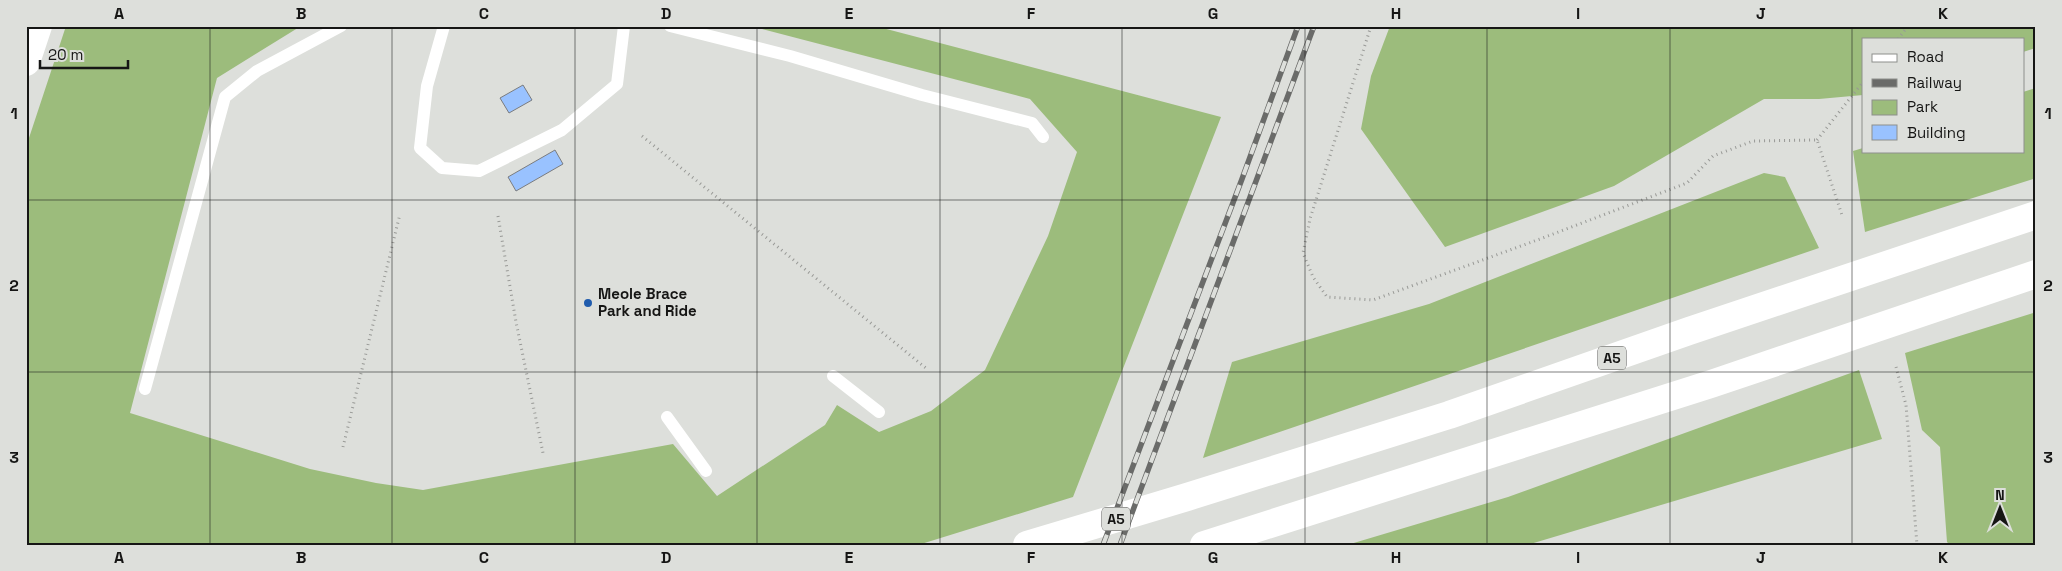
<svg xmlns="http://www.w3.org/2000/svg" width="2062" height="571" viewBox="0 0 2062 571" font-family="'Space Grotesk',sans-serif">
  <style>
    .green { fill: #9cbc7c }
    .building { fill: #99c2ff; stroke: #7a7c7f }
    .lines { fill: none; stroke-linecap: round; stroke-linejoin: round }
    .path { stroke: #989996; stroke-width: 3; stroke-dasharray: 1 4; stroke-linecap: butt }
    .service { stroke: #fff; stroke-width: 12 }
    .primary { stroke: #fff; stroke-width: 28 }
    .trunk { stroke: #fff; stroke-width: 28 }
    .rail-casing { stroke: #6a6b69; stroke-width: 5.5 }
    .rail { stroke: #dddfdb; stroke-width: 4; stroke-dasharray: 11; stroke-linecap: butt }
    .grid { fill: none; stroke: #161615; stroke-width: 1; stroke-opacity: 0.55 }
    .poi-dot { fill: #205cad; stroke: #dddfdb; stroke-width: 2 }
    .labels { text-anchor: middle; stroke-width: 4; stroke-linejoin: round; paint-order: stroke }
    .shield { fill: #dddfdb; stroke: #525250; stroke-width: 1 }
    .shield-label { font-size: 14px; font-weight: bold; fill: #161615 }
    .poi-label { font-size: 15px; font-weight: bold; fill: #161615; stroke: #dddfdb; text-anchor: start }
    .neatline { fill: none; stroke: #161615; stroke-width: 2 }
    .grid-label { font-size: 16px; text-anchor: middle; font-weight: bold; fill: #161615 }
  </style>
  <rect width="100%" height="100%" fill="#dddfdb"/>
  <path class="green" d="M66,26H301L217,78L130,413L310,469L376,483L423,490L673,444L717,496L825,425L837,405L879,432L931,411L985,370L1048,236L1077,152L1030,99L751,26H875L1221,117L1073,497L918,545H26V147Z
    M1390,26H2036V48L2023,52V39H1863V95L1819,99H1764L1614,186L1445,247L1361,129L1371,76Z
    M2036,88V178L1865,232L1853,151L1863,148V151H2023V92Z
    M1764,173L1785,177L1819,248L1203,458L1232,362L1429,304Z
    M2036,312V545H1950L1947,542L1940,447L1922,430L1905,353Z
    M1859,370L1882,439L1527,545H1347L1508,497Z"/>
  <path class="building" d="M523,85L532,100L509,113L500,98Z
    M555,150L563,164L516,191L508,177Z"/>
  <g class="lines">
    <path class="path" d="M1371,26L1310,219L1303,253L1313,277L1327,297L1373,300L1540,239L1687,183L1713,156L1753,141L1817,140L1842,215
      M1898,39L1908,26
      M642,136L927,369
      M1817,140L1863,82
      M498,216L516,322L543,453
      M1896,367L1906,405L1917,545
      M343,447L400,214"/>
    <path class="service" d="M444,26L427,86L420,148L442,168L479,171L562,130L617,84L624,26
      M670,26L790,56L922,95L1032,123L1043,137
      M833,376L879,412
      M145,389L225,97L257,71L341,26
      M667,417L706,471"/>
    <path class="primary" d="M26,62L38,26"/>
    <path class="trunk" d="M1027,545L1187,497L1449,415L1689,331L2036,215
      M1204,545L1711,384L2036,274"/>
    <defs>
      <path id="rail" d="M1103,545L1242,179L1298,26
        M1120,545L1314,26"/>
    </defs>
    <use href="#rail" class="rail-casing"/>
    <use href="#rail" class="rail"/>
  </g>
  <path class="grid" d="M210,26V545M392,26V545M575,26V545M757,26V545M940,26V545M1122,26V545M1305,26V545M1487,26V545M1670,26V545M1852,26V545M26,200H2036M26,372H2036"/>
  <circle class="poi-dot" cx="588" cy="303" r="5"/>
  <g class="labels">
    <g class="shield">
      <rect x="1598" y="346.5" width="28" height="23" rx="4"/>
      <rect x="1102" y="507.5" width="28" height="23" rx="4"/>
    </g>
    <g class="shield-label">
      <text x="1612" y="363">A5</text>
      <text x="1116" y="524">A5</text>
    </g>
    <g class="poi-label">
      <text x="598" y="299">Meole Brace<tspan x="598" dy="17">Park and Ride</tspan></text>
    </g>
  </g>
  <rect width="2062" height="571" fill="none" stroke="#dddfdb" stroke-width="55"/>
  <rect x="1862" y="38" width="162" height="115" fill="#dddfdb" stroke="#8d8f8c"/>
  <rect x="1872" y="54" width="25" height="8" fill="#ffffff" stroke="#8d8f8c"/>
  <text x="1907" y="62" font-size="15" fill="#161615">Road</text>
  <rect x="1872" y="79" width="25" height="8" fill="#6a6b69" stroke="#8d8f8c"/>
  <text x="1907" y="88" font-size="15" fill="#161615">Railway</text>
  <rect x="1872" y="100" width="25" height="15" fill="#9cbc7c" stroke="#8d8f8c"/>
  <text x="1907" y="112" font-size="15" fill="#161615">Park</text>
  <rect x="1872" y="125" width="25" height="15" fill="#99c2ff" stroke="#8d8f8c"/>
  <text x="1907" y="138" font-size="15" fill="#161615">Building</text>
  <g transform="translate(2000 508)" stroke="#dddfdb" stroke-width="4" paint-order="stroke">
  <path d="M0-4L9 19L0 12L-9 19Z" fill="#161615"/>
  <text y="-8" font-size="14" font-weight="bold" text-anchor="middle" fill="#161615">N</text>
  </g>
  <path d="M40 60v8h88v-8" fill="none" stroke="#161615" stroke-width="2.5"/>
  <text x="48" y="60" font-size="15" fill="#161615" stroke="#dddfdb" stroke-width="4" paint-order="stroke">20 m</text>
  <rect x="28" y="28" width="2006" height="516" class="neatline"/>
  <g class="grid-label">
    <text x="119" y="19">A</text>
    <text x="301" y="19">B</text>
    <text x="484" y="19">C</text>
    <text x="666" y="19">D</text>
    <text x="849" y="19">E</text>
    <text x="1031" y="19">F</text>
    <text x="1213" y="19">G</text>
    <text x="1396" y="19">H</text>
    <text x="1578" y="19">I</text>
    <text x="1761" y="19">J</text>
    <text x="1943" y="19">K</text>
    <text x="14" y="119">1</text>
    <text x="2048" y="119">1</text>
    <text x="14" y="291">2</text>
    <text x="2048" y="291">2</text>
    <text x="14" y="463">3</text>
    <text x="2048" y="463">3</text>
    <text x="119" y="563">A</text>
    <text x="301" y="563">B</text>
    <text x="484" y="563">C</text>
    <text x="666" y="563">D</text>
    <text x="849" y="563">E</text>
    <text x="1031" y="563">F</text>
    <text x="1213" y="563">G</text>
    <text x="1396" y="563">H</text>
    <text x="1578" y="563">I</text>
    <text x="1761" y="563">J</text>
    <text x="1943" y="563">K</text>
  </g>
</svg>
